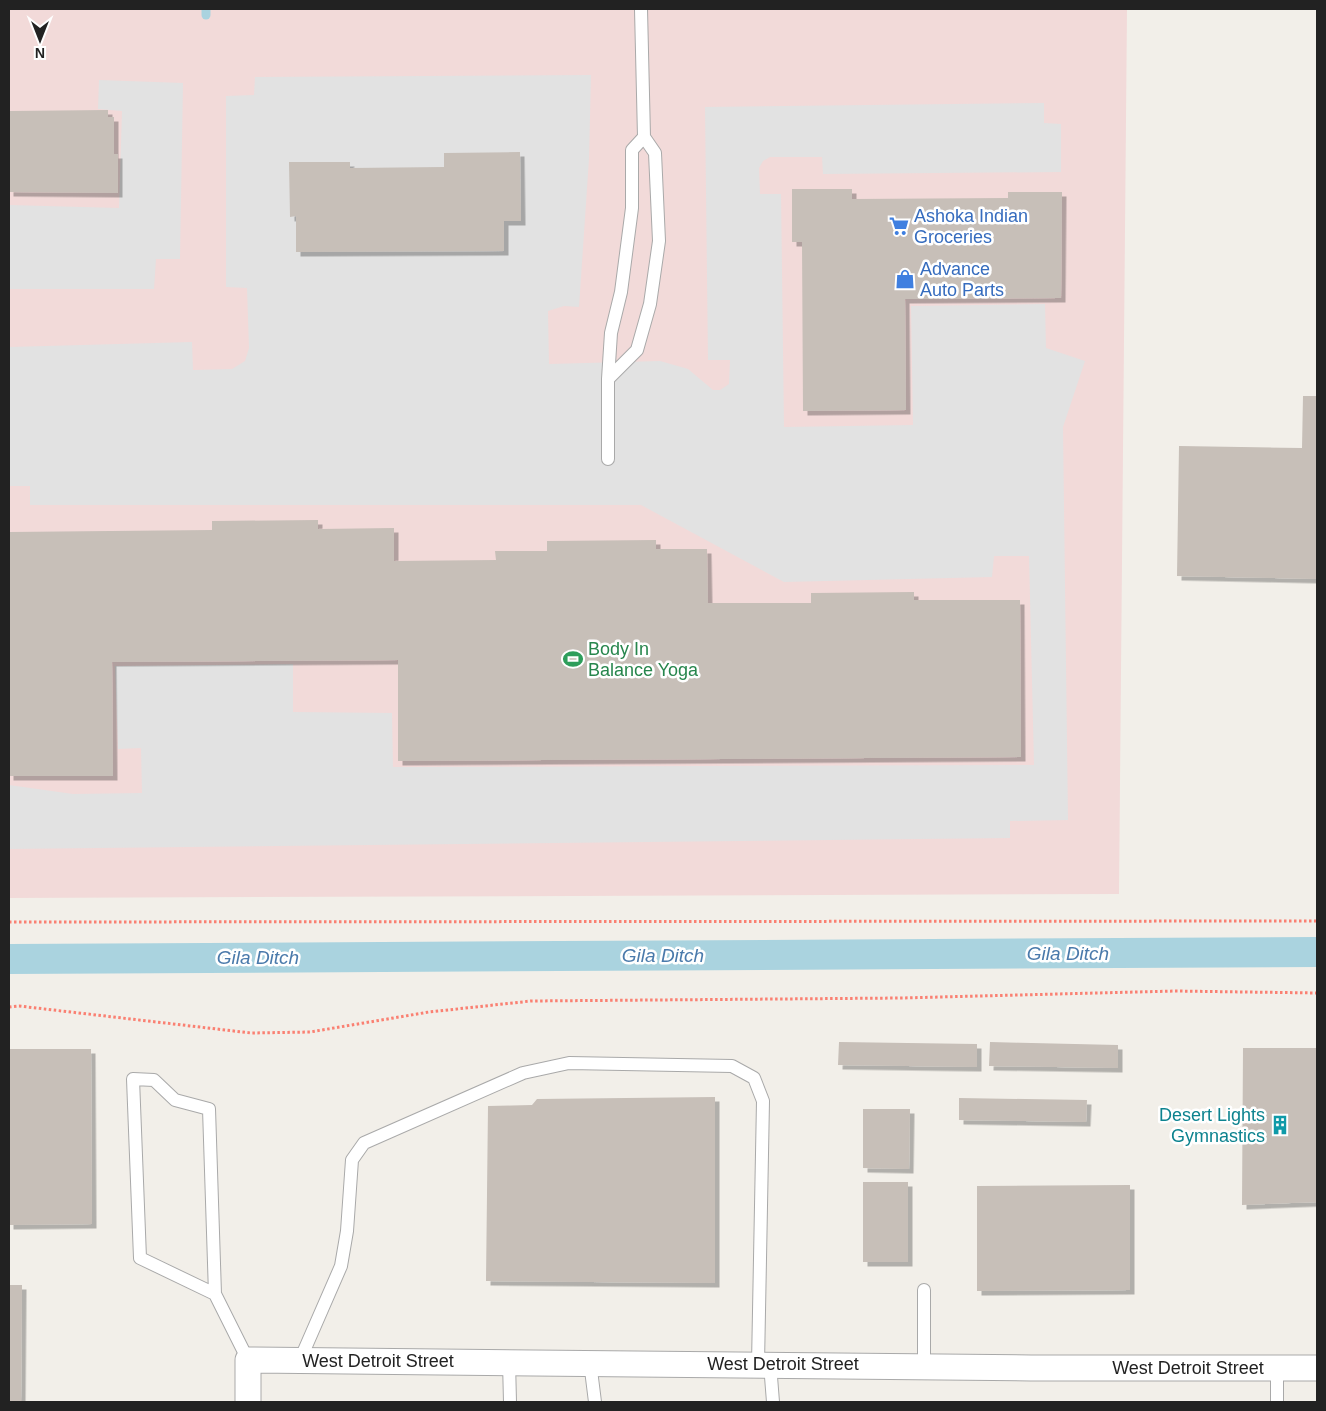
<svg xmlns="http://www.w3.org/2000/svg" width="1326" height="1411" viewBox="0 0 1326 1411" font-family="Arial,sans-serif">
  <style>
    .commercial { fill: #f2dad9 }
    .parking { fill: #e2e2e2 }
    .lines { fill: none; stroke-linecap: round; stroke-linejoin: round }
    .stream { stroke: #aad3df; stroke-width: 9 }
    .canal { stroke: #aad3df; stroke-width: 30 }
    .building { fill: #c7bfb8; filter: url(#shadow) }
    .lane-casing { stroke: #a9a9a9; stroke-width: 14 }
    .street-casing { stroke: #a9a9a9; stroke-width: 27 }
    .path { stroke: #fa8072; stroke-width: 3; stroke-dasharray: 2.5 2.5; stroke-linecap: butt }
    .lane { stroke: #fff; stroke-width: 12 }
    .street { stroke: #fff; stroke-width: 25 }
    .labels { text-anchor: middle; stroke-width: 5; stroke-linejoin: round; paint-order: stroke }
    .shop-label { font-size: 18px; fill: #366cbe; stroke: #fff; text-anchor: start }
    .leisure-label { font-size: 18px; fill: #27864d; stroke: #fff; text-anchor: start }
    .culture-label { font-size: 18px; fill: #0d838f; stroke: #fff; text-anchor: end }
    .street-label { font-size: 18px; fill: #222; stroke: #fff }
    .water-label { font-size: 19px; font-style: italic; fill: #4a7aab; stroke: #fff }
  </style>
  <defs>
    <filter id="shadow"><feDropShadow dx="4.5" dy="4.5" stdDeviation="0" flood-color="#0004"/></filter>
  </defs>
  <rect width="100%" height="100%" fill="#f2efe9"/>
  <path class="commercial" d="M9,9H1127L1119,894L9,898Z"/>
  <path class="parking" d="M591,75L589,159L579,307L564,306L548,311L549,364L660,361L688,369L713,390H720L729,384L730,360H708L705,107L1044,103V123L1061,124V172L823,174L822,157H770L763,161L759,168L760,194H781L784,427L913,425L911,306L1045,304L1046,348L1085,361L1063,427L1068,820L1010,821V838L9,849V785L73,794L142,793L141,748L118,749L115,666L293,664V712L392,713L393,767L1034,765L1029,556H994L992,577L784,582L641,505H30V486H9V347L192,342L193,370L232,369L245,361L249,348L247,288L226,287V96L254,95L255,77Z
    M99,80L183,83L180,259H156L154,289H9V205L119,208L122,111L98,109Z"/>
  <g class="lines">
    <path class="stream" d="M206,9V15"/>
    <path class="canal" d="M9,959L1317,952"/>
  </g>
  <path class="building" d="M108,110V117H114V154H118V193L9,192V111Z
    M520,152L521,221H504V251L296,252V216L290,217L289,162H350V168L444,167V153Z
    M792,189H852V199L1008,198V192H1062L1061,298L905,299L906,410L803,411L802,242H792Z
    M1303,396H1317V579L1177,576L1179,446L1302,448Z
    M318,520V529L394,528V561L496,560L495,551H547V541L656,540V549H707L708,603H811V593L914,592V600H1020L1021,757L398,761V660L112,662L113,776H9V532L212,530V521Z
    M839,1042L977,1044V1067L838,1065Z
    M990,1042L1118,1045V1068L989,1066Z
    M1243,1048H1317V1202L1242,1205Z
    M9,1049H91L92,1224L9,1225Z
    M715,1097V1283L486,1281L488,1106L532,1105L537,1099Z
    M959,1098L1087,1100L1086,1122L959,1120Z
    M863,1109H910L909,1169L863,1168Z
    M863,1182H908V1262H863Z
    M1130,1185V1290L977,1291V1186Z
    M9,1285H22L21,1402H9Z"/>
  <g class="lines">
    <defs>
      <path id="lane" d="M608,379L637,350L650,304L659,241L655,153L644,137L641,9
        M608,459V379L611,333L621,292L632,208V150L644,137
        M215,1294L140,1258L133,1079L154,1080L175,1100L209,1109L215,1294L248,1360
        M300,1360L341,1266L347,1231L352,1160L364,1143L523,1073L569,1063L732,1066L754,1078L763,1101L758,1364
        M509,1362L510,1402
        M590,1362L595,1402
        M770,1364L773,1402
        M924,1365V1290
        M1277,1368V1402"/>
      <path id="street" d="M248,1402V1360L1031,1368H1317"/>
    </defs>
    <use href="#lane" class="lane-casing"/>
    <use href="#street" class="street-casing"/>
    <path class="path" d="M9,922L1317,921
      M9,1007L19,1006L251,1033L310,1032L429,1012L531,1001L901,998L1175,991L1317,993"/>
    <use href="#lane" class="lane"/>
    <use href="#street" class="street"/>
  </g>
  <defs>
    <symbol id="supermarket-bare" viewBox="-9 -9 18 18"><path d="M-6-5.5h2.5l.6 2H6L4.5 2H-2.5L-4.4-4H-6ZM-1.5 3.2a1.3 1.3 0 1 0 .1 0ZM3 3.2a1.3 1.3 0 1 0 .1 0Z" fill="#3f7fe0" stroke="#fff" stroke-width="2.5" paint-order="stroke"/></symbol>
    <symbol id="shop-bare" viewBox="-9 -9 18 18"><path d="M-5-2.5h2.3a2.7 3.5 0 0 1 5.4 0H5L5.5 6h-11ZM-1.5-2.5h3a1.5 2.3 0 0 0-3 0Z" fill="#3f7fe0" stroke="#fff" stroke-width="2.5" paint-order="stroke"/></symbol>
    <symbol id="stadium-bare" viewBox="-9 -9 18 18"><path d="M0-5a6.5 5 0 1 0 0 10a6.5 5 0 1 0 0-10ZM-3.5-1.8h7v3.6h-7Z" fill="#2e9e5b" stroke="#fff" stroke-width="2.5" paint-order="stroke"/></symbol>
    <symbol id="building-bare" viewBox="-9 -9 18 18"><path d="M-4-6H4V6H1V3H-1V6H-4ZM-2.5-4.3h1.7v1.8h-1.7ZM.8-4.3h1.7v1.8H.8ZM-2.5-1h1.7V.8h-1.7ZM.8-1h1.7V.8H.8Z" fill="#0f9aa8" stroke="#fff" stroke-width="2.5" paint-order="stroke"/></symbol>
  </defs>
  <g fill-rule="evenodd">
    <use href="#supermarket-bare" x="885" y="212" width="28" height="28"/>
    <use href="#shop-bare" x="891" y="265" width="28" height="28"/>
    <use href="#stadium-bare" x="559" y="645" width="28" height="28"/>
    <use href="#building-bare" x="1266" y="1111" width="28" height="28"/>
  </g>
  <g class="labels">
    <g class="shop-label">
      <text x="914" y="222">Ashoka Indian<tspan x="914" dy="21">Groceries</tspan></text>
      <text x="920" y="275">Advance<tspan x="920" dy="21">Auto Parts</tspan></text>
    </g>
    <g class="leisure-label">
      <text x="588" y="655">Body In<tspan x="588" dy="21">Balance Yoga</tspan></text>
    </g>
    <g class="culture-label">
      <text x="1265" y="1121">Desert Lights<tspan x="1265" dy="21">Gymnastics</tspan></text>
    </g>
    <g class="street-label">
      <text x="378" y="1367">West Detroit Street</text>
      <text x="783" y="1370">West Detroit Street</text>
      <text x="1188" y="1374">West Detroit Street</text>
    </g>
    <g class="water-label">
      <text x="1068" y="960">Gila Ditch</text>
      <text x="663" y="962">Gila Ditch</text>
      <text x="258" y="964">Gila Ditch</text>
    </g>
  </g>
  <rect width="1326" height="1411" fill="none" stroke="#222222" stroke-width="20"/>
  <g transform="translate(40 40) rotate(180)" stroke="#ffffff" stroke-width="4" paint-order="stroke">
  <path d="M0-4L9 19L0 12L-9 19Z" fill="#222222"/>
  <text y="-8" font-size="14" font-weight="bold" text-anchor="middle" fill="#222222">N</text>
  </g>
</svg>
